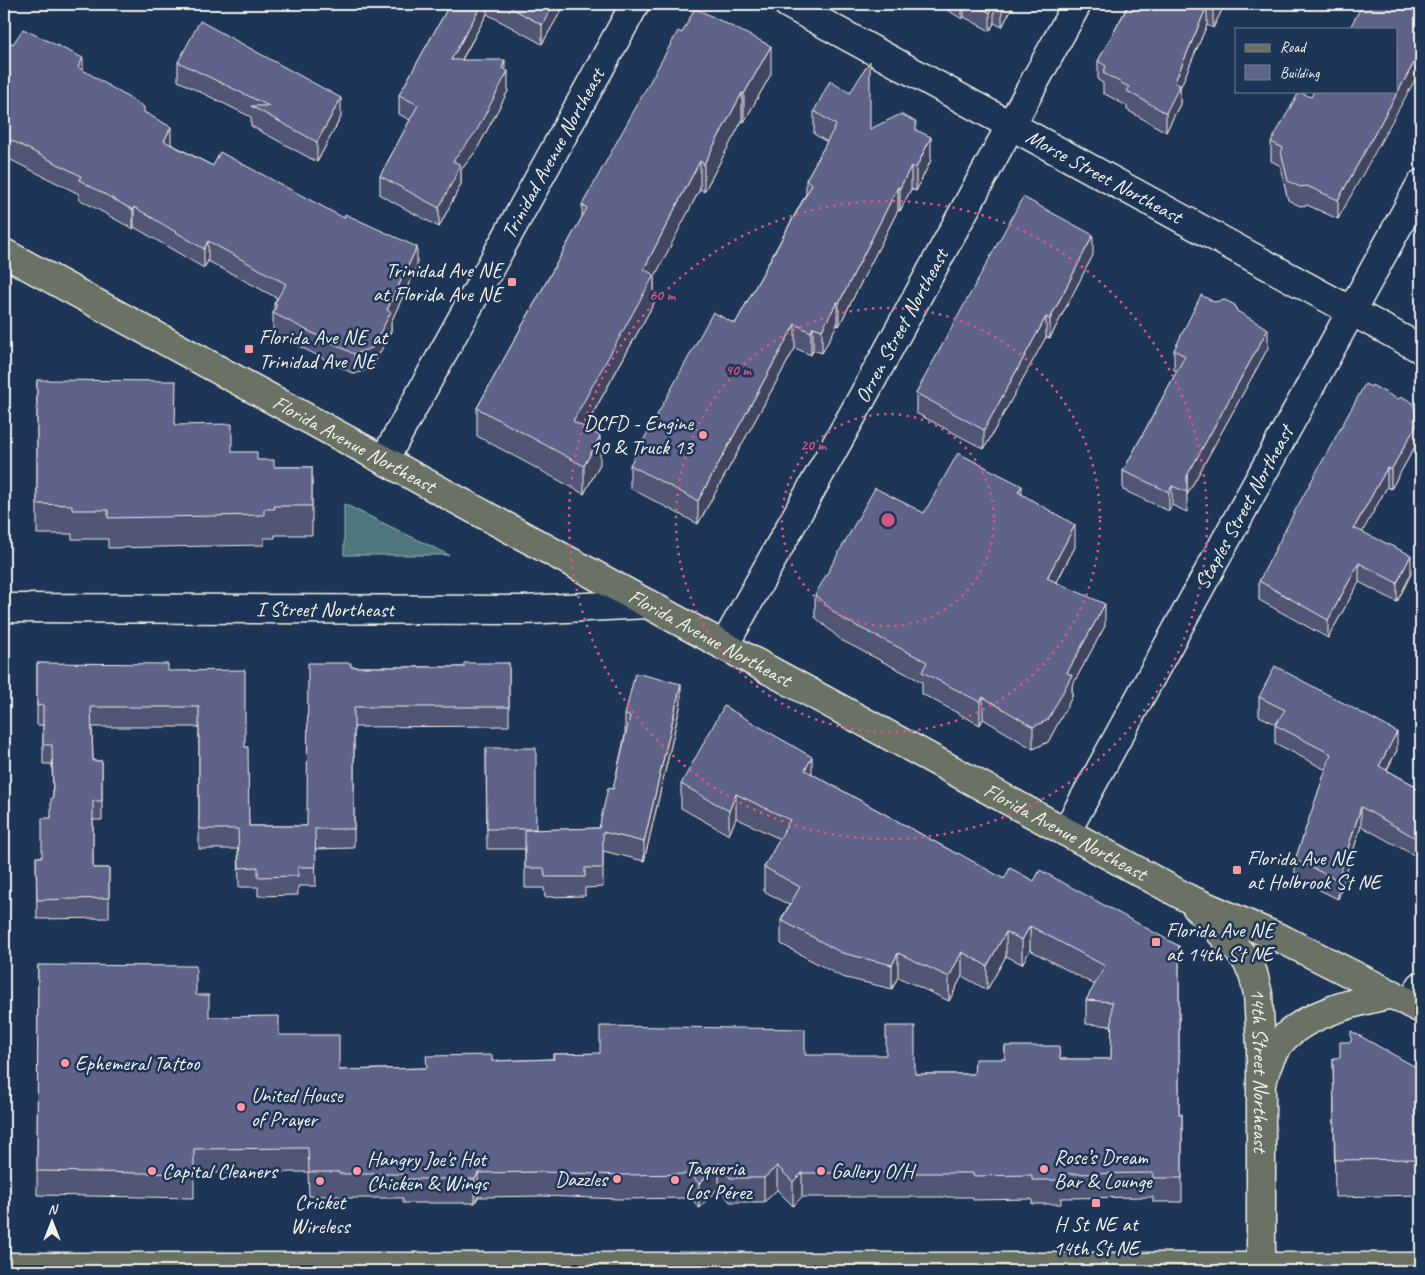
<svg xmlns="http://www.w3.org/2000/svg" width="1425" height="1275" viewBox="0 0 1425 1275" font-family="Caveat,sans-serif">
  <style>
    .green { fill: #4e777b; stroke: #a1b4b2 }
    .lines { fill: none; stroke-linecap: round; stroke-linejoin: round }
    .minor-casing { stroke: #f4f1e8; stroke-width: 31 }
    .primary-casing { stroke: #f4f1e8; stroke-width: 31 }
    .minor { stroke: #1d3557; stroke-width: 28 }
    .primary { stroke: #6a7165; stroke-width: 28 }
    .wall { fill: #515576; stroke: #f4f1e8 }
    .shaded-wall { fill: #424560; stroke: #f4f1e8 }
    .building { fill: #5e6389; stroke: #f4f1e8 }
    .ring { fill: none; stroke: #d15985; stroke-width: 2.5; stroke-dasharray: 2.5 5 }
    .poi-dot { fill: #ff9aa2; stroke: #1d3557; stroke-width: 2 }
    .labels { text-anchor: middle; stroke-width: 5; stroke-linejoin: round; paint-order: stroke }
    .street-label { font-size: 21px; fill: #f4f1e8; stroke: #1d3557 }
    .poi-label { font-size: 21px; fill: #f4f1e8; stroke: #1d3557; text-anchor: start }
    .centre { fill: #d15985; stroke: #1d3557; stroke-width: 2.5 }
    .ring-label { font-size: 15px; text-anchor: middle; font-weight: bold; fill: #d15985; stroke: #1d3557; stroke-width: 5; stroke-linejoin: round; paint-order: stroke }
  </style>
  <rect width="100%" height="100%" fill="#1d3557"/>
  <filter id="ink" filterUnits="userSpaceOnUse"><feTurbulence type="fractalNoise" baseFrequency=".02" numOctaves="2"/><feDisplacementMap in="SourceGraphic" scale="10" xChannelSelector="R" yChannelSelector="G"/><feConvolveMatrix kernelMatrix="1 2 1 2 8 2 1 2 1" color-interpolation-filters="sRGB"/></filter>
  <g filter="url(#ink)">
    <path class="green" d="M344,504L449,555H344Z"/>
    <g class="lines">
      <defs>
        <g id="minor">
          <path id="s1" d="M788,4L1421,349"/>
          <path id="s2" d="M384,460L635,4"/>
          <path id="s3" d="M4,608L524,610L648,604"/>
          <path id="s4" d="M724,646L862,398L1077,4"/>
          <path id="s5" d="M1066,832L1421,184"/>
          <path d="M1411,1004L1421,986"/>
        </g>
        <g id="primary">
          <path id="s6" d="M4,253L1189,899L1284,940L1421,1009"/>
          <path id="s7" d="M1197,908L1245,958L1253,973L1258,994L1261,1047V1267"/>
          <path d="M1264,1076C1267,1065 1271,1054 1278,1045C1301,1014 1357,1001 1393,994"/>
          <path d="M4,1267H1421"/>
        </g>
      </defs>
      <use href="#minor" class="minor-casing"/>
      <use href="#primary" class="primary-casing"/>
      <use href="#minor" class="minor"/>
      <use href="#primary" class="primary"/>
    </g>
    <path class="wall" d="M450,4H565L542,44L487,14L462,60L505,70L508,91L476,151L461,170V184L439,227L380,195V176L410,120L399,114V95Z
      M938,4H1014L1002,27L994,23L990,31L964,17L962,19Z
      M1125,4H1225L1213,28L1207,25L1180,88V104L1166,132L1127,110V106L1103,93V83L1098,80V61L1125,11Z
      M682,33L771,74L744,122L742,121L704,192L700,189L671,244L654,278V303L585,428L600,464L584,494L477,436V408L582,217V205Z
      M4,39L13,44L83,70L144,112L171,144L213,166L417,266L391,322V331L372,368L354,374L273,333V313L274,311V304L277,298L208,261L204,268L134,227L133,229L79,199V194L9,159L4,152Z
      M178,62L341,117L317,162L251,126V117L178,81Z
      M1396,91L1338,219L1307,205L1300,206L1288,200L1281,171V166L1271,161V142L1311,97Z
      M814,111L870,129L916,130L931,160L916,191L911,189L900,211L898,210L839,326L837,325L822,353L813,350L811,355L795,348L698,524L630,488V465L735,324L806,194V180L827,142L814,134Z
      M1093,255L1050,338L1046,337L984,449L916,413V393Z
      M1214,302L1237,311L1268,348L1187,495V512L1172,505L1169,511L1123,490V471L1177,371L1174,370V350Z
      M37,380L175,425L232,452L274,467H312V535H275V538H264V545L108,548V539H72V534H37Z
      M1416,415L1421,417V436L1391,489L1387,487L1362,532L1411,574L1397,602L1359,582L1328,638L1259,600V581Z
      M1022,494L1075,547L1057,582L1105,626L1072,686V697L1048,742L1033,749L983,719L980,725L922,694V682L841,640L815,617V595Z
      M37,663L168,671L245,747L249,826H307L351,667H464L509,663V726L354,727V848L315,849L316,886H298V895L258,896V887H239L238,849H199V727H92L93,761H102V820H93V868H109V918L37,919L36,857H42L51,818L53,798L52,764H43V725H37Z
      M1259,697L1397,750L1387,770L1421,789V859L1361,826L1338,899L1295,878V860L1326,770L1275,743V725L1276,724L1259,716Z
      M681,703L644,861L603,851V887L585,888V896L545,897L544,888H525V849H487L486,748L536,830L599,828L613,789L625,735V715Z
      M812,774L957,854L1004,879L1034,881L1179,946V1114H1182V1202H1153V1197L1061,1198V1204H1032V1199L973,1200V1197H802L793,1206L777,1190L764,1202H730L719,1187L699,1208L691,1198L621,1199L542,1196L478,1197L475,1203H403V1198H339V1196H309L308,1172L194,1173V1198L37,1195L38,965L196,995L209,1017L279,1035L339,1070L426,1068L492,1061L553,1059V1054L805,1055L915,1074H974L1005,1059V1046L1060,1059H1111L1112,1026L1086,1024V1000L1095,985L1030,950L1022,964L1006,956L987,990L962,976L949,1001L898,977L892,989L842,977L781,944V920L789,905L764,891V867L780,839L736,818L729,835L681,808V784Z
      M1333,1058L1421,1070V1195L1335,1197Z"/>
    <path class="shaded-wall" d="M482,4H487V14L451,79V60Z
      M554,4H565L542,44V25Z
      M962,4H964V17L962,19Z
      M994,4V23L990,31V13Z
      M1004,4H1014L1002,27V8Z
      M1215,4H1225L1213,28V8Z
      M1207,6V25L1180,88V104L1166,132V113L1176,79Z
      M771,46V74L744,122V94Z
      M1421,50V69L1338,219V200Z
      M83,58V78L78,67Z
      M505,60V77L508,71V91L476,151L461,170V184L439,227V208L453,161L502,68Z
      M742,93V121L704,192V164Z
      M341,98V117L317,162V142Z
      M171,127V147L164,141Z
      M931,137V160L916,191V168Z
      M700,161V189L654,278V303L573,449V421L644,269L671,216Z
      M911,166V189L900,211V188Z
      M898,187V210L839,326V303Z
      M134,207V227L133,229V210Z
      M1093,235V255L1050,338V319Z
      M208,241V261L204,268V249Z
      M417,247V266L391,322V331L372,368L354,374V354L387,310Z
      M837,302V325L822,353V330Z
      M1046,317V337L984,449V430Z
      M795,324V348L698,524V501Z
      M813,327V350L811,355V332Z
      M1268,329V348L1187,495V476Z
      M1421,417V436L1391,489V470Z
      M600,436V464L584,494V466Z
      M1387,468V487L1354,547V528Z
      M1022,486V509L1018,492Z
      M1172,486V505L1169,511V492Z
      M1075,525V547L1047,600V578Z
      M1411,555V574L1397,602V583Z
      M1359,563V582L1328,638V620Z
      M1105,604V626L1072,686V697L1048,742L1033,749V727L1067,673Z
      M681,684V703L644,861V842Z
      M983,697V719L980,725V702Z
      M1397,732V750L1379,784V766Z
      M812,757V781L805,770Z
      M736,794V818L729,835V811Z
      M1361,807V826L1338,899V880Z
      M1030,926V950L1022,964V940Z
      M1006,932V956L987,990V966Z
      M962,952V976L949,1001V977Z
      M898,953V977L892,989V965Z
      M719,1163V1187L699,1208V1184Z
      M777,1166V1190L764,1202V1178Z
      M478,1173V1197L475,1203V1179Z
      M802,1173V1197L793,1206V1182Z"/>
    <path class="building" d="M450,4H482L451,60H505L502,68L508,71L476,132L453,161L461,165L439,208L380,176L418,105L399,95Z
      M504,4H554L542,25Z
      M974,4H1004L1002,8L994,4L990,13Z
      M1125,4H1215L1213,8L1207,6L1176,79L1175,83L1180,85L1166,113L1127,91L1129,87L1103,73L1106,66L1098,61L1127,8Z
      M1363,4H1421V50L1338,200L1307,186L1300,187L1288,181L1281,152L1283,148L1271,142L1299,92L1311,97L1314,91H1396V29H1349Z
      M695,8L771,46L744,94L742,93L704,164L700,161L671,216L644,269L654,275L573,421L600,436L584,466L477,408L587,208L582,205L599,174L678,31L682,33Z
      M200,21L341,98L317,142L251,106H269L178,62Z
      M23,29L83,58L78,67L144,107V112L171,127L164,141L213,166L220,152L344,218L345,214L417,247L387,310L391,312L372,348L354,354L273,313L277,305L274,304L286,284L208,241L204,249L134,207L133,210L79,180L81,176L9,139L4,133V39L13,44Z
      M870,61V129L901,114L916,122V130L931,137L916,168L911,166L900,188L898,187L839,303L837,302L822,330L813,327L811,332L795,324L698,501L630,465L713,312L735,324L811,186L812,184L806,180L836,125L814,111L830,81L850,93Z
      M1023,197L1093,235L1050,319L1046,317L984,430L916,393Z
      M1201,295L1214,302L1225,300L1235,305L1237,311L1268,329L1187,476V492L1172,486L1169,492L1123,471L1185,356L1174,350Z
      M37,380L176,381L175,425L232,424V452H257V460H274V467H312V506H274L275,509H264V515L108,518V510H72V505L37,504Z
      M1365,384L1371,387L1372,385L1397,399L1403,397L1413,403L1416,415L1421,417L1391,470L1387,468L1354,528L1411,555L1397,583L1359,563L1328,620L1259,581L1296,509Z
      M958,453L1022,486L1018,492L1075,525L1047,578L1105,604L1067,673L1072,675L1048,720L1033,727L983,697L980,702L922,672L927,662L841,618L815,595L875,488L924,513Z
      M37,663L168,664V671L245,670V747H248L249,826H307L308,663H351V667H464V663H509V707H354V829H315L316,867H298V876L258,877V867L239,868L238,829H199V707H91L93,761H102V801H93V868H109V898L37,900L36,857H42V818H51V798H53L52,745H43V705L37,706Z
      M1275,666L1397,732L1379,766L1421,789V841L1361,807L1338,880L1295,860L1331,754L1275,725L1285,710L1259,697Z
      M635,673L681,684L644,842L603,832V868H585V877H545L544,868H525V830L599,828L608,788L613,789L630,716L625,715Z
      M724,706L812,757L805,770L957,854L958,853L1004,879L1010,868L1034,881L1040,870L1179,946V1114H1182V1178H1153V1173L1061,1174V1180H1032V1175L973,1176V1173H802L793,1182L777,1166L764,1178H730L719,1163L699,1184L691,1174L621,1175L542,1172L478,1173L475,1179H403V1174H339V1172H309L308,1148L194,1149V1174L37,1171L38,965L196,966V995H209V1017L279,1016V1035H339V1070L427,1068L426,1056L492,1055V1061L554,1059L553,1054L600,1053V1026L805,1029V1055H886V1026H915V1074H974L975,1059H1005V1046H1059L1060,1059H1111L1112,1002L1086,1000L1105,966L1030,926L1022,940L1006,932L987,966L962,952L949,977L898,953L892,965L842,953L781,920L800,887L764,867L790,820L736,794L729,811L681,784Z
      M486,748H536V829H487Z
      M1351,1031L1421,1070V1159L1335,1160L1333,1058H1340V1042H1351Z"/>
  </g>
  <g class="ring">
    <circle cx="888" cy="520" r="106"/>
    <circle cx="888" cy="520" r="212"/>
    <circle cx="888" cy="520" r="319"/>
  </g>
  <g class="poi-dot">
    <rect x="507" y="277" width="10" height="10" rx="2.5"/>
    <rect x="244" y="344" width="10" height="10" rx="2.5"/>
    <circle cx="703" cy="435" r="5"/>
    <rect x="1232" y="865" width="10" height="10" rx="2.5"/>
    <rect x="1151" y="937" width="10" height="10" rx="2.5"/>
    <circle cx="65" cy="1063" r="5"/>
    <circle cx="241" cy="1107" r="5"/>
    <circle cx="1044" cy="1169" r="5"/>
    <circle cx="152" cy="1171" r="5"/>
    <circle cx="357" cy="1171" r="5"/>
    <circle cx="821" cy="1171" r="5"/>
    <circle cx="617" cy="1179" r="5"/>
    <circle cx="675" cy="1180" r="5"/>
    <circle cx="320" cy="1181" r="5"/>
    <rect x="1091" y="1198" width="10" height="10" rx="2.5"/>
  </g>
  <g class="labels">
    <g class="street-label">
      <text dy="7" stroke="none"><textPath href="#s2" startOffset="350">Trinidad Avenue Northeast</textPath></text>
      <text dy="7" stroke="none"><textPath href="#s1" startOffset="360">Morse Street Northeast</textPath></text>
      <text dy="7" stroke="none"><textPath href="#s4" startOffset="366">Orren Street Northeast</textPath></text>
      <text dy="7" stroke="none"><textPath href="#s6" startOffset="399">Florida Avenue Northeast</textPath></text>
      <text dy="7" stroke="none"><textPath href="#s5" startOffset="370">Staples Street Northeast</textPath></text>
      <text dy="7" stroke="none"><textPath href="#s3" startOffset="321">I Street Northeast</textPath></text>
      <text dy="7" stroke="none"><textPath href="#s6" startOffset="804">Florida Avenue Northeast</textPath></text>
      <text dy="7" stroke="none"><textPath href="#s6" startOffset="1209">Florida Avenue Northeast</textPath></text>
      <text dy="7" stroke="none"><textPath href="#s7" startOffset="184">14th Street Northeast</textPath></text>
    </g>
    <g class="poi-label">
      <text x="502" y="277" text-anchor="end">Trinidad Ave NE<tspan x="502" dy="24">at Florida Ave NE</tspan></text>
      <text x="259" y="344">Florida Ave NE at<tspan x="259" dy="24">Trinidad Ave NE</tspan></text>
      <text x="693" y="430" text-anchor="end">DCFD - Engine<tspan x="693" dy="24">10 &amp; Truck 13</tspan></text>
      <text x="1247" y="865">Florida Ave NE<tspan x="1247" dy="24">at Holbrook St NE</tspan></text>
      <text x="1166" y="937">Florida Ave NE<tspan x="1166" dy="24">at 14th St NE</tspan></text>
      <text x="75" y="1070">Ephemeral Tattoo</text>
      <text x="251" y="1102">United House<tspan x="251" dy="24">of Prayer</tspan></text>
      <text x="1054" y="1164">Rose’s Dream<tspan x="1054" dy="24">Bar &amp; Lounge</tspan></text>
      <text x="367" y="1166">Hangry Joe's Hot<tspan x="367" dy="24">Chicken &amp; Wings</tspan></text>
      <text x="685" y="1175">Taqueria<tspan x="685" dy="24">Los Pérez</tspan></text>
      <text x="162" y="1178">Capital Cleaners</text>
      <text x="831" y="1178">Gallery O/H</text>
      <text x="607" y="1186" text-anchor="end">Dazzles</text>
      <text x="320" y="1209" text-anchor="middle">Cricket<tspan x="320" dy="24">Wireless</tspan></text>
      <text x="1096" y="1231" text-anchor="middle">H St NE at<tspan x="1096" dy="24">14th St NE</tspan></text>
    </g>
  </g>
  <circle cx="888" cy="520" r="8" class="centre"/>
  <g class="ring-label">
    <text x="662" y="300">60 m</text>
    <text x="738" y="375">40 m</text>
    <text x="813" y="450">20 m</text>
  </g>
  <rect width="1425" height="1275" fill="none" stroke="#1d3557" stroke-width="20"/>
  <rect x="10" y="10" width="1405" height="1255" fill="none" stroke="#f4f1e8" stroke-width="2" filter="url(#ink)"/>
  <rect x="1235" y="28" width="162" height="65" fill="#1d3557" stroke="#738091"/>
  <rect x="1245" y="44" width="25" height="8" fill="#6a7165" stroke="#738091"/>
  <text x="1280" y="52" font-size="15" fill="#f4f1e8">Road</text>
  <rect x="1245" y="65" width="25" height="15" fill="#5e6389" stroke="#738091"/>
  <text x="1280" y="78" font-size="15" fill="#f4f1e8">Building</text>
  <g transform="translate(52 1222)" stroke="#1d3557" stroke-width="4" paint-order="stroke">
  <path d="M0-4L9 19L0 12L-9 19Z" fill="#f4f1e8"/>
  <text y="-8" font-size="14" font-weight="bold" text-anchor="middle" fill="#f4f1e8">N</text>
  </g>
</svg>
